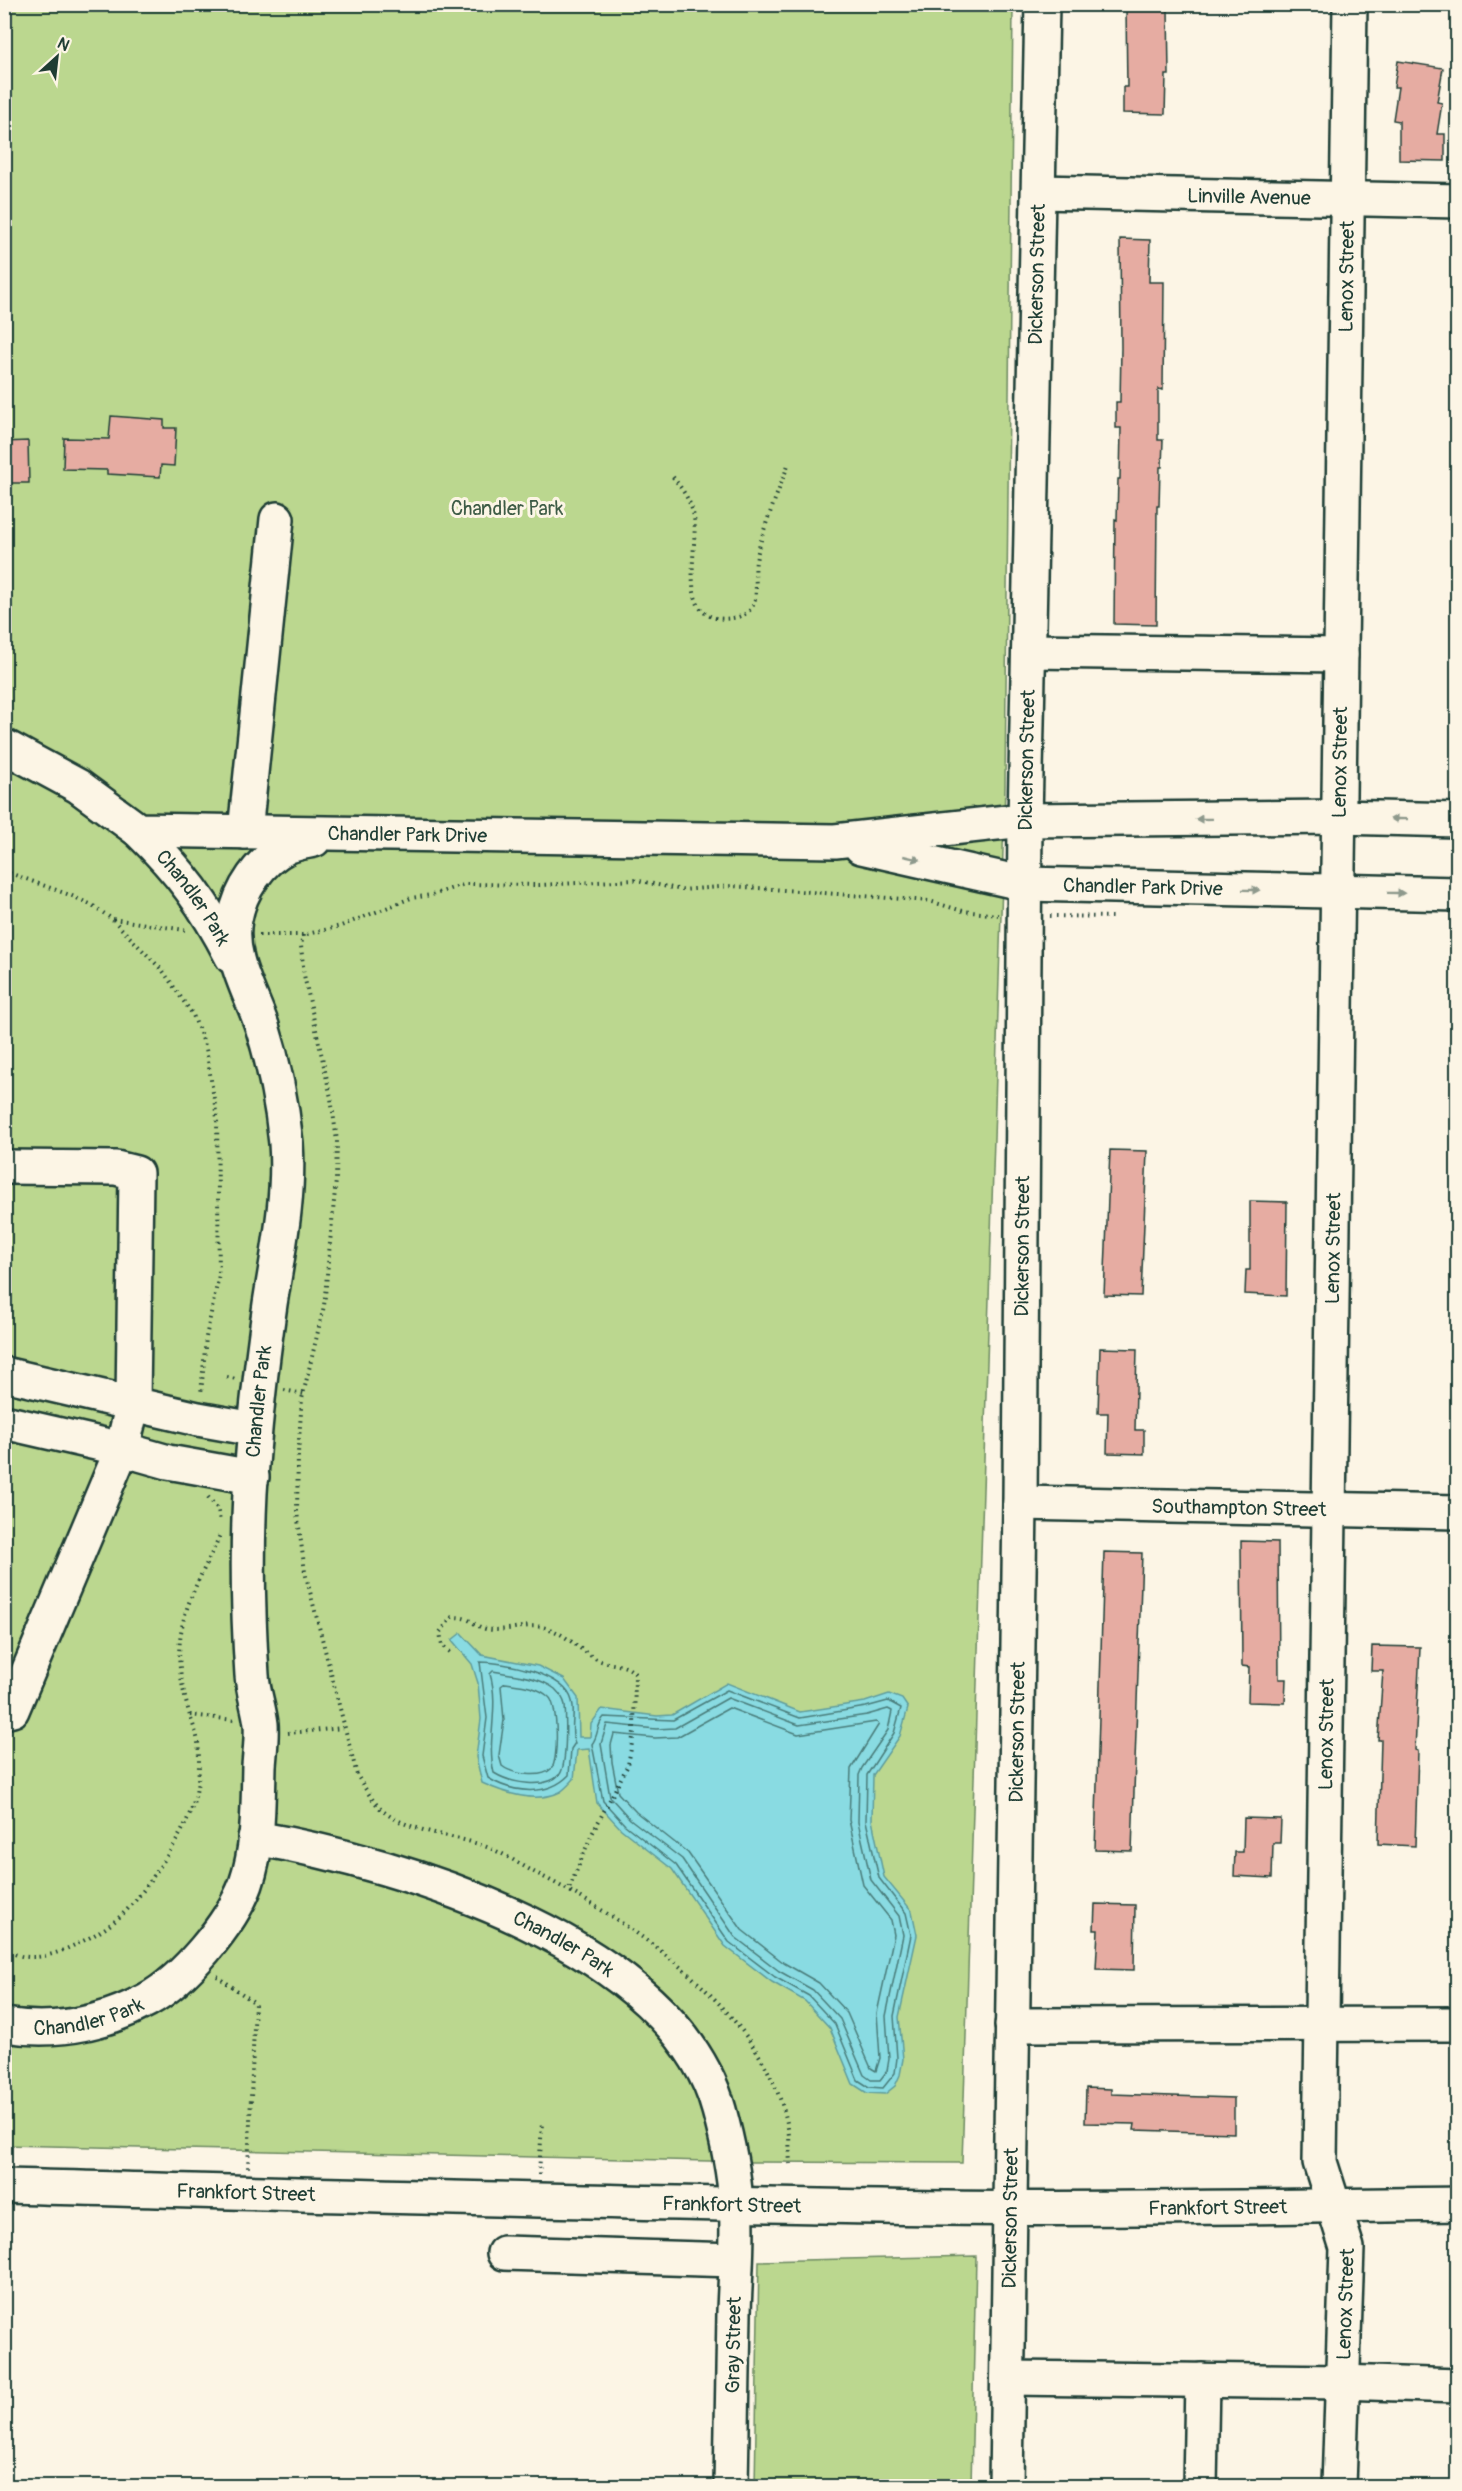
<svg xmlns="http://www.w3.org/2000/svg" width="1462" height="2491" viewBox="0 0 1462 2491" font-family="Pangolin,sans-serif">
  <style>
    .green { fill: #bbd78f; stroke: #6d8a62; stroke-width: 1.5 }
    .water { fill: #89dbe2; stroke: #5f9c9c; stroke-width: 1.5 }
    .lines { fill: none; stroke-linecap: round; stroke-linejoin: round }
    .shore { stroke: #497c7a; stroke-width: 1.5 }
    .building { fill: #e6aca2; stroke: #1f3d34; stroke-width: 1.5 }
    .minor-casing { stroke: #1f3d34; stroke-width: 38 }
    .path { stroke: #1f3d34; stroke-width: 4; stroke-dasharray: 1.5 4.5; stroke-linecap: butt }
    .minor { stroke: #fcf5e5; stroke-width: 33 }
    .oneway { fill: #8e998c }
    .labels { text-anchor: middle; stroke-width: 6; stroke-linejoin: round; paint-order: stroke }
    .street-label { font-size: 20px; fill: #1f3d34; stroke: #fcf5e5 }
    .park-label { font-size: 20px; fill: #3e5c46; stroke: #fcf5e5 }
  </style>
  <rect width="100%" height="100%" fill="#fcf5e5"/>
  <filter id="ink" filterUnits="userSpaceOnUse"><feTurbulence type="fractalNoise" baseFrequency=".0167" numOctaves="2"/><feDisplacementMap in="SourceGraphic" scale="12" xChannelSelector="R" yChannelSelector="G"/><feConvolveMatrix kernelMatrix="1 2 1 2 8 2 1 2 1" color-interpolation-filters="sRGB"/></filter>
  <g filter="url(#ink)">
    <path class="green" d="M5,5H1013L1005,786L962,2163L753,2162L5,2145Z
      M976,2256L971,2486H755L759,2261Z"/>
    <path class="water" d="M461,1633L482,1655L538,1666L564,1679L578,1698L579,1737H590L591,1724L602,1709L657,1716L672,1715L727,1683L800,1712L865,1702L889,1694L902,1699L908,1708L900,1736L873,1775L872,1820L884,1877L912,1911L917,1935L899,2017L903,2059L900,2075L895,2086L885,2094L867,2093L853,2084L830,2028L805,2001L772,1982L725,1946L672,1869L621,1829L597,1803L589,1749L577,1750L574,1779C570,1783 565,1789 560,1792C536,1804 504,1793 482,1783L476,1757L481,1719L478,1683L472,1664L452,1640Z"/>
    <g class="lines">
      <path class="shore" d="M480,1662C504,1662 565,1673 572,1701C576,1714 569,1730 575,1743L571,1749L569,1775C548,1797 512,1793 488,1778L482,1756L487,1718Z
        M493,1671C513,1675 539,1676 555,1689C559,1693 564,1700 565,1705C566,1718 567,1765 560,1774C546,1790 510,1783 494,1773C486,1741 500,1707 490,1674Z
        M505,1683C519,1685 538,1686 549,1697C558,1704 559,1762 551,1769C541,1779 512,1774 502,1766L499,1755L504,1720L501,1686Z
        M727,1690L800,1718L866,1707L888,1701L901,1708L894,1733L867,1775L866,1821L879,1878L906,1913L911,1935L894,2016L897,2058L895,2073L883,2088L869,2087L858,2080L835,2024L809,1996L775,1977L729,1942L676,1865L625,1825L603,1801L592,1744C599,1735 596,1726 604,1717L673,1720Z
        M728,1698L799,1725L867,1715L888,1709L892,1711L888,1730L862,1768L859,1775L858,1822L871,1880L899,1916L903,1935L886,2016L889,2059L887,2071L880,2080H871L864,2075L840,2019L813,1990L779,1971L735,1937L682,1859L630,1819L610,1797L601,1744L607,1724L656,1729L675,1728Z
        M729,1708L798,1734L876,1722L879,1724L851,1769L849,1820L863,1885L891,1920L894,1935L877,2013L880,2058L876,2071L871,2068L847,2013L819,1983L784,1963L742,1930L688,1853L636,1812L618,1793L612,1762L611,1745L614,1734L655,1738L677,1737Z"/>
    </g>
    <path class="building" d="M1126,8L1168,9L1169,75H1166L1165,114L1123,113V87H1127Z
      M1398,61L1443,68L1437,102L1442,103L1437,134H1445V161L1399,160V121L1393,120L1398,87H1394Z
      M1120,239L1150,240L1149,282H1164L1163,390L1158,389V440H1163L1162,467H1160L1159,506H1157L1156,625L1114,624L1115,519L1117,520L1118,479H1120L1121,428H1116V402H1120L1121,348Z
      M111,416L164,420V428H176L174,466L161,465L160,477L107,474V470L63,469L64,438L109,439Z
      M28,441L29,483H4V442Z
      M1110,1150L1147,1151L1141,1296L1104,1295Z
      M1250,1201L1287,1202L1286,1296L1245,1294L1246,1270H1250Z
      M1100,1348L1137,1349L1135,1430H1144V1454L1107,1453L1108,1413H1098Z
      M1241,1541L1278,1542L1279,1679H1286L1285,1703L1248,1702L1249,1667L1242,1666Z
      M1104,1552L1142,1553L1132,1851L1095,1850Z
      M1372,1646L1420,1647L1415,1750L1418,1751L1415,1846L1378,1844L1381,1740H1378L1383,1671H1371Z
      M1244,1818L1281,1819L1280,1843H1273L1272,1878L1234,1876L1235,1852H1243Z
      M1095,1904L1135,1905L1134,1970L1096,1969L1098,1930H1094Z
      M1086,2088L1111,2089V2094L1234,2098V2133L1134,2130L1135,2124L1085,2123Z"/>
    <g class="lines">
      <defs>
        <g id="minor">
          <path id="s1" d="M1039,192L1458,201"/>
          <path d="M1029,651L1341,655"/>
          <path id="s2" d="M4,746L78,786L138,830L835,841L1025,820L1338,817L1458,820"/>
          <path id="s3" d="M138,830C181,872 205,904 232,957"/>
          <path d="M245,832L277,519"/>
          <path id="s4" d="M861,847L1025,884L1458,894"/>
          <path d="M4,1167L116,1168L136,1173L133,1403L122,1449L12,1710L4,1712"/>
          <path d="M4,1374L198,1419L254,1429"/>
          <path d="M4,1422L122,1449L168,1462L252,1477"/>
          <path id="s5" d="M1020,1503L1458,1512"/>
          <path id="s6" d="M255,1838C404,1863 675,1946 719,2110C727,2139 734,2172 736,2203C739,2239 735,2276 734,2312C733,2370 732,2428 731,2486"/>
          <path id="s7" d="M4,2025C54,2033 103,2024 147,2000C184,1980 231,1924 246,1884C259,1847 258,1804 259,1766C260,1752 262,1737 261,1724C259,1707 253,1692 252,1675C248,1615 247,1553 250,1493C254,1429 261,1367 270,1304C278,1252 290,1196 286,1143C282,1104 274,1064 262,1026C250,991 228,957 235,919C240,890 260,860 287,847C295,843 305,842 314,840"/>
          <path d="M1012,2025L1458,2024"/>
          <path id="s8" d="M4,2186C318,2194 632,2204 946,2208C1117,2210 1287,2206 1458,2204"/>
          <path d="M504,2253L735,2260"/>
          <path d="M1008,2378L1341,2382L1458,2386"/>
          <path id="s9" d="M1006,2486L1020,1503L1025,820L1042,4"/>
          <path d="M1200,2486L1202,2380"/>
          <path id="s10" d="M1339,2486L1347,2248L1320,2162L1350,4"/>
        </g>
      </defs>
      <use href="#minor" class="minor-casing"/>
      <path class="path" d="M673,477C682,489 691,501 694,517C699,549 673,627 733,618C742,617 751,612 754,603C758,590 754,575 756,561C762,529 777,496 788,465
        M4,871L70,895L92,905L112,919L163,971L193,1015L206,1048L217,1118L219,1275L206,1337L201,1394
        M1050,916L1116,917
        M113,919L185,930
        M259,935H303L341,926L411,898L432,895L465,884L540,885L635,880L682,890L732,886L929,901L963,911L998,915
        M303,935L301,946L304,975L331,1098L337,1141L336,1180L324,1306L302,1399L298,1453L297,1512L305,1572L357,1775C365,1788 374,1805 387,1814C418,1835 461,1835 494,1850C508,1856 521,1865 534,1872C632,1922 766,2011 788,2128C790,2139 789,2152 790,2164
        M227,1377L236,1379
        M284,1390L304,1394
        M208,1497L218,1509L220,1522
        M450,1652L442,1645L440,1632L452,1617C473,1617 471,1625 486,1629C506,1633 526,1622 546,1628C568,1634 581,1653 601,1661C614,1666 626,1663 635,1674L634,1732L628,1765L591,1836L569,1889
        M190,1715L234,1720
        M288,1733L343,1728
        M4,1949C32,1966 59,1953 85,1940C123,1921 138,1899 161,1865C189,1823 203,1795 198,1742C197,1734 193,1725 190,1716C183,1692 177,1665 180,1640C184,1601 205,1570 220,1535
        M217,1976L255,2003L248,2168
        M539,2175L542,2122"/>
      <use href="#minor" class="minor"/>
    </g>
    <defs><path id="oneway-solid" d="M-6-.8H1V-3.2L6.5 0L1 3.2V.8H-6Z" transform="scale(1.5)"/></defs>
    <g class="oneway">
      <use href="#oneway-solid" transform="translate(1204 819) rotate(179)"/>
      <use href="#oneway-solid" transform="translate(1399 819) rotate(-179)"/>
      <use href="#oneway-solid" transform="translate(912 858) rotate(13)"/>
      <use href="#oneway-solid" transform="translate(1251 890) rotate(1)"/>
      <use href="#oneway-solid" transform="translate(1396 893) rotate(1)"/>
    </g>
  </g>
  <g class="labels">
    <g class="street-label">
      <text dy="7" stroke="none"><textPath href="#s1" startOffset="210">Linville Avenue</textPath></text>
      <text dy="7" stroke="none"><textPath href="#s9" startOffset="2212">Dickerson Street</textPath></text>
      <text dy="7" stroke="none"><textPath href="#s10" startOffset="2214">Lenox Street</textPath></text>
      <text dy="7" stroke="none"><textPath href="#s9" startOffset="1726">Dickerson Street</textPath></text>
      <text dy="7" stroke="none"><textPath href="#s10" startOffset="1728">Lenox Street</textPath></text>
      <text dy="7" stroke="none"><textPath href="#s2" startOffset="428">Chandler Park Drive</textPath></text>
      <text dy="7" stroke="none"><textPath href="#s4" startOffset="286">Chandler Park Drive</textPath></text>
      <text dy="7" stroke="none"><textPath href="#s3" startOffset="88">Chandler Park</textPath></text>
      <text dy="7" stroke="none"><textPath href="#s9" startOffset="1240">Dickerson Street</textPath></text>
      <text dy="7" stroke="none"><textPath href="#s10" startOffset="1242">Lenox Street</textPath></text>
      <text dy="7" stroke="none"><textPath href="#s7" startOffset="788">Chandler Park</textPath></text>
      <text dy="7" stroke="none"><textPath href="#s5" startOffset="219">Southampton Street</textPath></text>
      <text dy="7" stroke="none"><textPath href="#s9" startOffset="754">Dickerson Street</textPath></text>
      <text dy="7" stroke="none"><textPath href="#s10" startOffset="756">Lenox Street</textPath></text>
      <text dy="7" stroke="none"><textPath href="#s6" startOffset="328">Chandler Park</textPath></text>
      <text dy="7" stroke="none"><textPath href="#s7" startOffset="86">Chandler Park</textPath></text>
      <text dy="7" stroke="none"><textPath href="#s8" startOffset="242">Frankfort Street</textPath></text>
      <text dy="7" stroke="none"><textPath href="#s8" startOffset="728">Frankfort Street</textPath></text>
      <text dy="7" stroke="none"><textPath href="#s8" startOffset="1214">Frankfort Street</textPath></text>
      <text dy="7" stroke="none"><textPath href="#s9" startOffset="268">Dickerson Street</textPath></text>
      <text dy="7" stroke="none"><textPath href="#s10" startOffset="182">Lenox Street</textPath></text>
      <text transform="translate(733 2345) rotate(-89)" y="7">Gray Street</text>
    </g>
    <g class="park-label">
      <text x="507" y="515">Chandler Park</text>
    </g>
  </g>
  <rect width="1462" height="2491" fill="none" stroke="#fcf5e5" stroke-width="24"/>
  <rect x="12" y="12" width="1438" height="2467" fill="none" stroke="#1f3d34" stroke-width="2" filter="url(#ink)"/>
  <g transform="translate(57 57) rotate(27)" stroke="#fcf5e5" stroke-width="4.5" paint-order="stroke">
  <path d="M0-4.5L10 22L0 15L-10 22Z" fill="#1f3d34"/>
  <text y="-9" font-size="16" font-weight="bold" text-anchor="middle" fill="#1f3d34">N</text>
  </g>
</svg>
